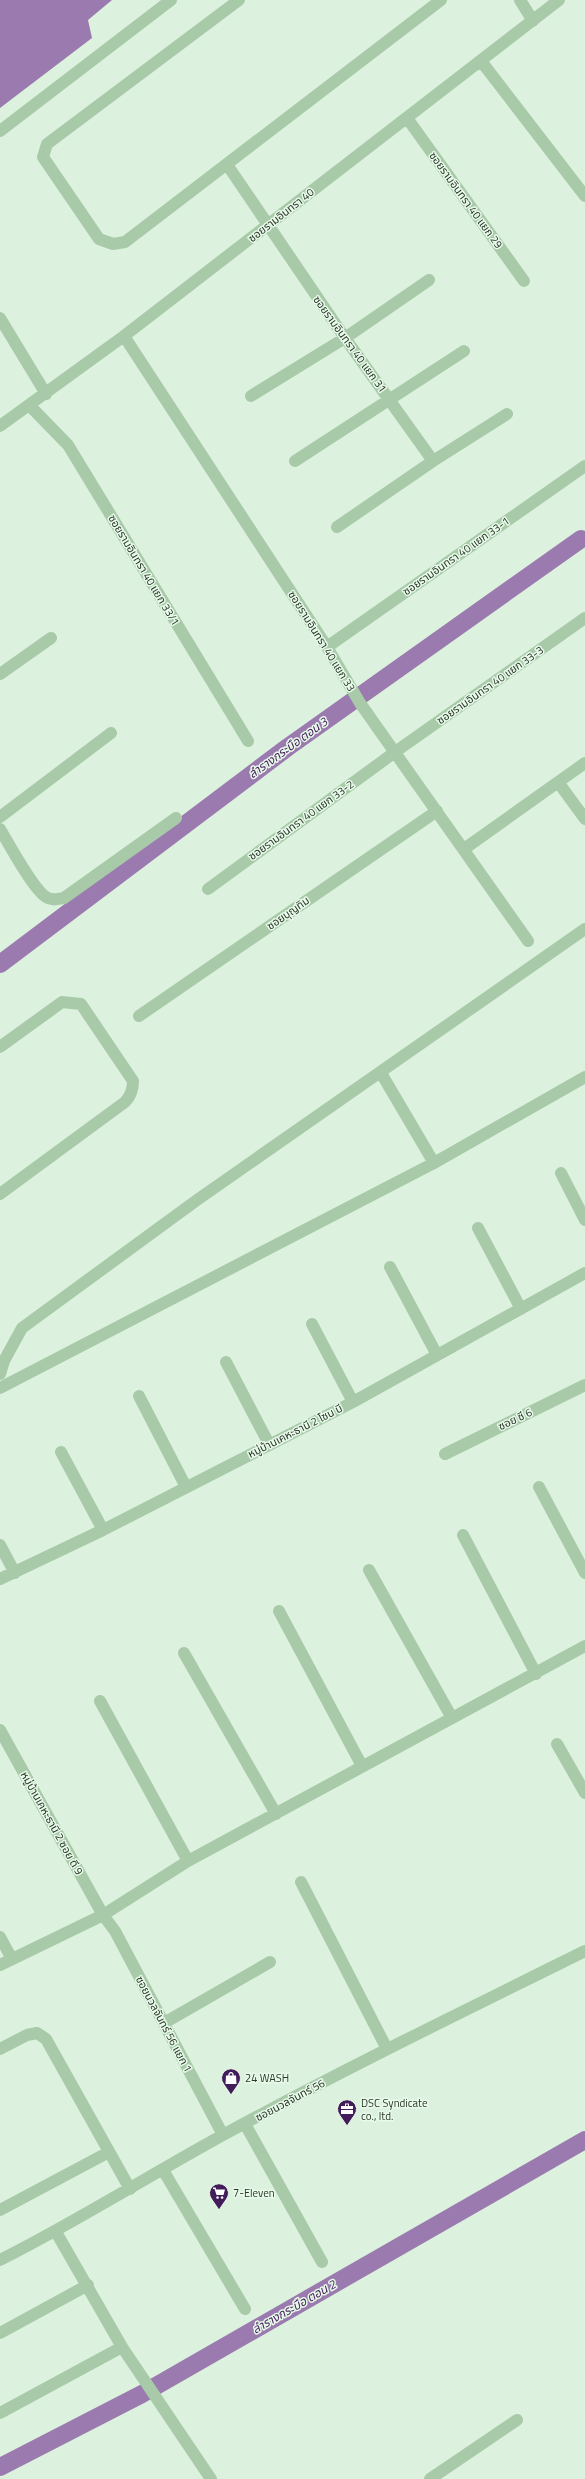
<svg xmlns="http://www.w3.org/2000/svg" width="585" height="2479" viewBox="0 0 585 2479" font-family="'Titillium Web','Noto Sans Thai',sans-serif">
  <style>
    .water { fill: #9b7baf }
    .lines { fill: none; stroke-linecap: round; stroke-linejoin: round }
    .canal { stroke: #9b7baf; stroke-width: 18 }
    .minor { stroke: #a8caa9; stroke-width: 12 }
    .labels { text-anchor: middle; stroke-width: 3; stroke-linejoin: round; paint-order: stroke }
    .street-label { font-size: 11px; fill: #2a3728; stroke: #e8faea }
    .poi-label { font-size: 11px; fill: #2a3728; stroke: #e8faea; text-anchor: start }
    .water-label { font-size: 12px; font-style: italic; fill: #431d59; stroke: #e8faea }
  </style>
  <rect width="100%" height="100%" fill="#dcf2de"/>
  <path class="water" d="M0,0H112L88,20L92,38L0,108Z"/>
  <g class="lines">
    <path class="canal" d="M0,964L288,747L581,539
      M0,2467L142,2394L585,2140"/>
    <path class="minor" d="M239,0L47,144L43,157L99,239L113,244L125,242L441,0
      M520,0L533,21
      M481,61L585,196
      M407,118L524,281
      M0,131L171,0
      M228,166L345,338L433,461
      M0,318L46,394
      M124,336L327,647L360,703L528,941
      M251,396L345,338L429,280
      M30,406L68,445L248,741
      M0,426L124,336L559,0
      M295,461L464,351
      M337,527L433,461L507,414
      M327,647L585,466
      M0,674L51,638
      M558,782L585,819
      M0,817L111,733
      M0,829C9,844 33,889 46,897C52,901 58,899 64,898L176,818
      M464,849L585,763
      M208,889L395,752L585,618
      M139,1016L437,811
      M0,1047L62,1002L81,1004L133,1081C133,1090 131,1096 125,1102L0,1194
      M381,1073L434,1163
      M561,1173L585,1220
      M478,1228L521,1309
      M390,1267L437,1355
      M312,1324L353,1402
      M226,1362L269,1444
      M0,1374L4,1361L22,1328L197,1200L585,929
      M0,1388L434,1163L585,1077
      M139,1396L186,1487
      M61,1452L103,1530
      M445,1454L585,1385
      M539,1487L585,1573
      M463,1535L536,1674
      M0,1545L15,1573
      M369,1570L452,1718
      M0,1579L103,1530L353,1402L585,1273
      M279,1611L362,1766
      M184,1653L276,1814
      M100,1701L188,1861
      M0,1730L103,1915L115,1931L223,2135
      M557,1744L585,1793
      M301,1882L387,2049
      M0,1937L12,1959
      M0,1965L103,1915L188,1861L585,1646
      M164,2023L270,1962
      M0,2049L27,2035L37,2033L46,2039L130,2189
      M245,2124L322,2262
      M163,2170L245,2309
      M0,2210L109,2152
      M56,2232L122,2347L211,2479
      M0,2260C76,2222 148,2176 223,2135C342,2070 464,2011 585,1951
      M0,2333L88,2285
      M0,2413L122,2347
      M430,2479L517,2420"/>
  </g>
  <defs>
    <symbol id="shop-pin" viewBox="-11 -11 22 30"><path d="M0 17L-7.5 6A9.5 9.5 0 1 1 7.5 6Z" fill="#431d59" stroke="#e8faea"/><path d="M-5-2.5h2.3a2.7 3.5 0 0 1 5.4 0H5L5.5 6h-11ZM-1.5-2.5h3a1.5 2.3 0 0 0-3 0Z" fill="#fff"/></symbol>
    <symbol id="office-pin" viewBox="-11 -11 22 30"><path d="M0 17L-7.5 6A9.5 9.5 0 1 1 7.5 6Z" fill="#431d59" stroke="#e8faea"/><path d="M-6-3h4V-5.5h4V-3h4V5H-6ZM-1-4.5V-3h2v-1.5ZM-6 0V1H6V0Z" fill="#fff"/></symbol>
    <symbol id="supermarket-pin" viewBox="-11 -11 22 30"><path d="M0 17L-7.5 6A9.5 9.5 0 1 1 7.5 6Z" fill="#431d59" stroke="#e8faea"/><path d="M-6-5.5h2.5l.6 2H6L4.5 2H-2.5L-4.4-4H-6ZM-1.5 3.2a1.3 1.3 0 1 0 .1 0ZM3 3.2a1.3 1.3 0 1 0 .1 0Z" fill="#fff"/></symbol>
  </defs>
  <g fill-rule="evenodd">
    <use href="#shop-pin" x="220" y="2067" width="22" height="30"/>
    <use href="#office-pin" x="336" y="2098" width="22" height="30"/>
    <use href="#supermarket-pin" x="208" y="2182" width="22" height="30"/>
  </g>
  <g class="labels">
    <g class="street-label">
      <text transform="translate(466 200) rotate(54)" y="4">ซอยรามอินทรา 40 แยก 29</text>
      <text transform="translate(281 215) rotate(-38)" y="4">ซอยรามอินทรา 40</text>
      <text transform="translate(350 344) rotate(54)" y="4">ซอยรามอินทรา 40 แยก 31</text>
      <text transform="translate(456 556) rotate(-35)" y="4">ซอยรามอินทรา 40 แยก 33-1</text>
      <text transform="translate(144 570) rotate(59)" y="4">ซอยรามอินทรา 40 แยก 33/1</text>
      <text transform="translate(322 641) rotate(58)" y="4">ซอยรามอินทรา 40 แยก 33</text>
      <text transform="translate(490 685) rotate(-35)" y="4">ซอยรามอินทรา 40 แยก 33-3</text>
      <text transform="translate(301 820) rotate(-36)" y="4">ซอยรามอินทรา 40 แยก 33-2</text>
      <text transform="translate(288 913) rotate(-35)" y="4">ซอยบุญทิม</text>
      <text transform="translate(515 1419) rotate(-26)" y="4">ซอย ซี 6</text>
      <text transform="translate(295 1431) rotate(-27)" y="4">หมู่บ้านเคหะธานี 2 โซน บี</text>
      <text transform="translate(52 1823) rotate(61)" y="4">หมู่บ้านเคหะธานี 2 ซอย ดี 9</text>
      <text transform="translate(164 2024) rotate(62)" y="4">ซอยนวลจันทร์ 56 แยก 1</text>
      <text transform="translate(290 2100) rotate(-28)" y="4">ซอยนวลจันทร์ 56</text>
    </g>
    <g class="poi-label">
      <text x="245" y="2082">24 WASH</text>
      <text x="361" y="2107">DSC Syndicate<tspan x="361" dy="13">co., ltd.</tspan></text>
      <text x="233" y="2197">7-Eleven</text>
    </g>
    <g class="water-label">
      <text transform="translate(288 748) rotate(-36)" y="4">ลำรางกระบือ ตอน 3</text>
      <text transform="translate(294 2307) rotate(-30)" y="4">ลำรางกระบือ ตอน 2</text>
    </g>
  </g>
</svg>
